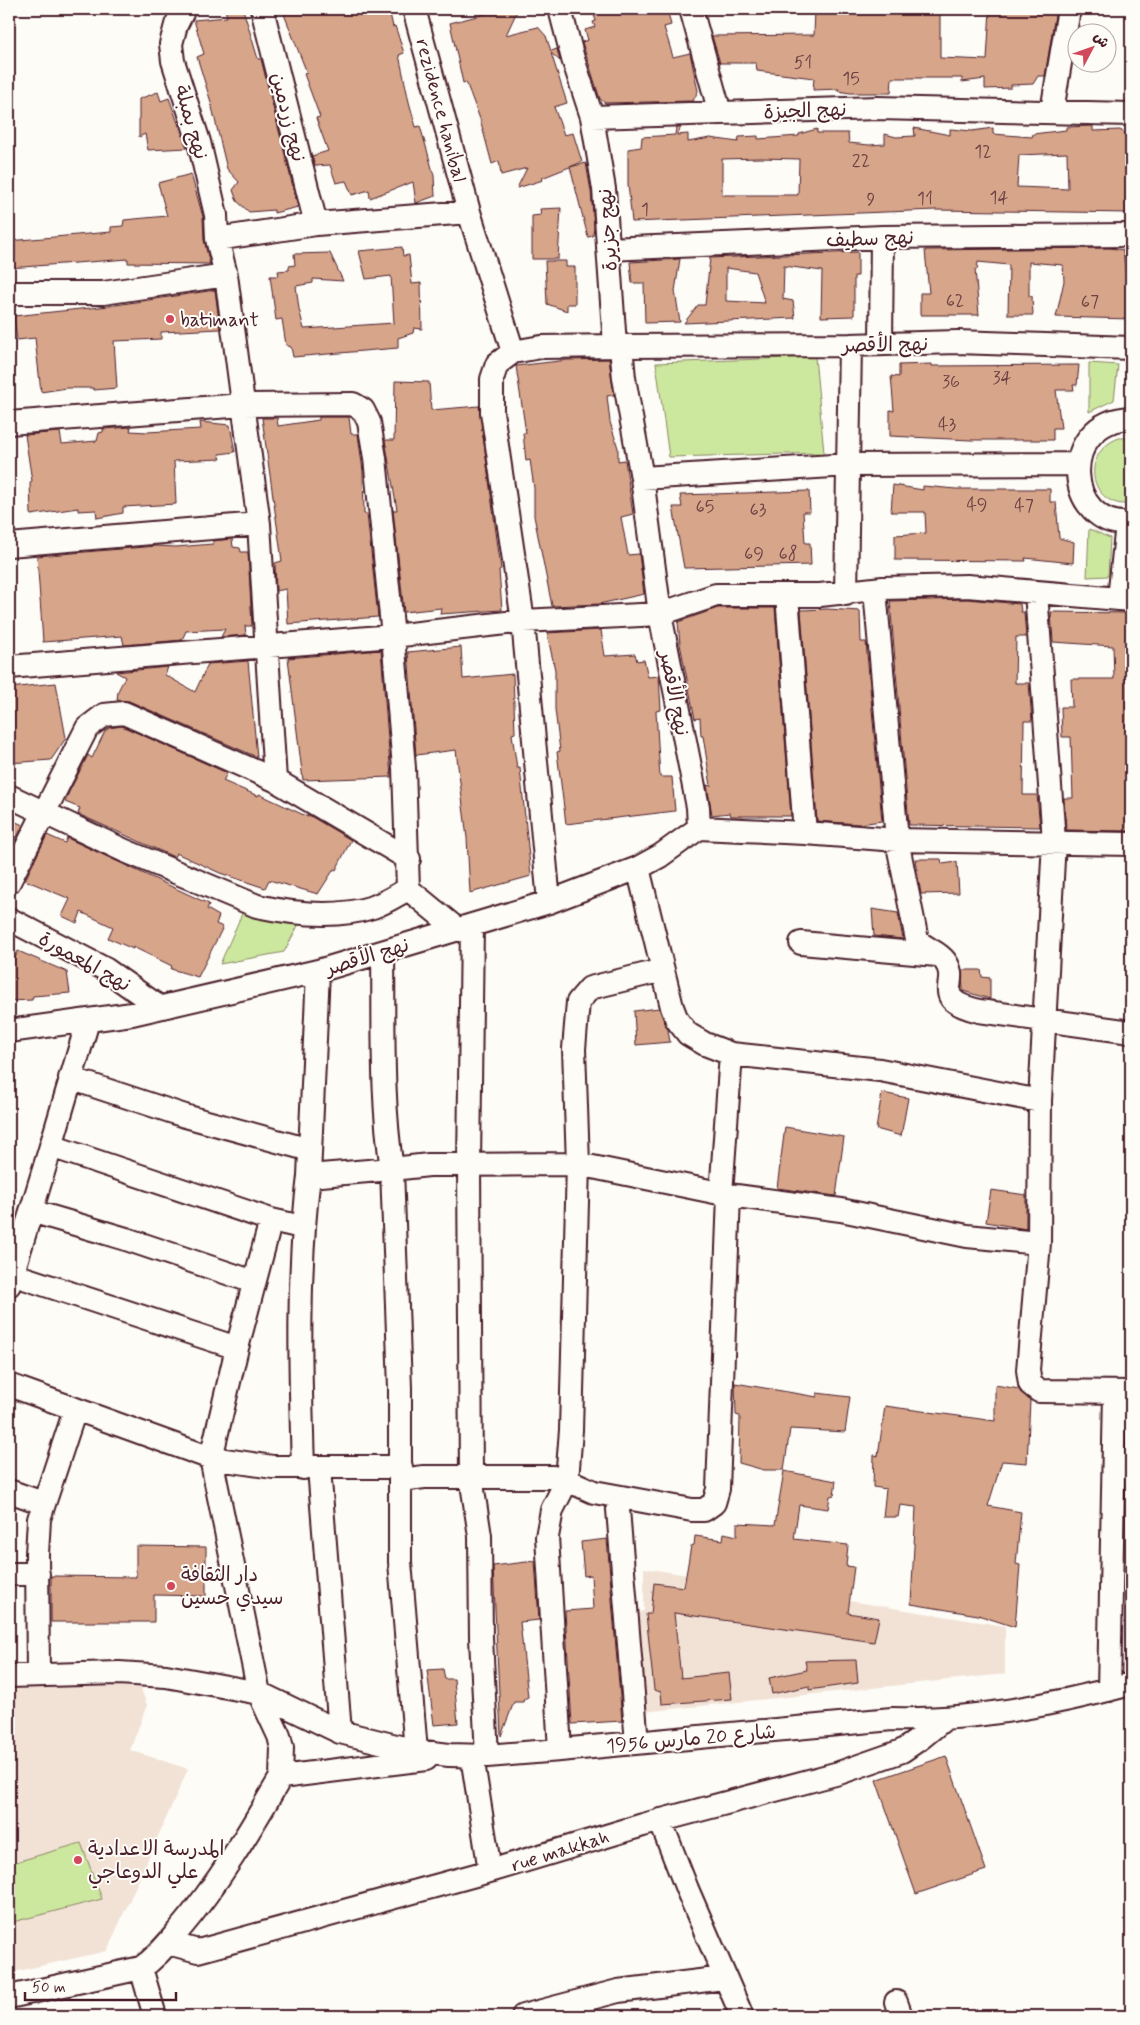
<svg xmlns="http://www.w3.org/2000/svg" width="1140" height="2025" viewBox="0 0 1140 2025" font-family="Mynerve,'Playpen Sans Arabic',sans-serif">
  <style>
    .built { fill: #f2e2d6 }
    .green { fill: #cce89e; stroke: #8b8464 }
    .building { fill: #d7a58a; stroke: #4a1f2b; fill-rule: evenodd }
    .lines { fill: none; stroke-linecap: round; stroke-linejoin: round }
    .street-casing { stroke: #4a1f2b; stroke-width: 26 }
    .street { stroke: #fdfcf7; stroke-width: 22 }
    .poi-dot { fill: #d1495b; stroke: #fdfcf7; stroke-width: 2 }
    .labels { text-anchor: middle; stroke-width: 4; stroke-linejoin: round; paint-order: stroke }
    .number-label { font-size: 18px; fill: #6d4043 }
    .street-label { font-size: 20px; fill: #4a1f2b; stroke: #fdfcf7 }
    .poi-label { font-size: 20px; fill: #4a1f2b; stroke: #fdfcf7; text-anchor: start }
  </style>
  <rect width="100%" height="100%" fill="#fdfcf7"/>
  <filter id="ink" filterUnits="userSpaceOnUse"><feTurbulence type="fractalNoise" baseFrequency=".02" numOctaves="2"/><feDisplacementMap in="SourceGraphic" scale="10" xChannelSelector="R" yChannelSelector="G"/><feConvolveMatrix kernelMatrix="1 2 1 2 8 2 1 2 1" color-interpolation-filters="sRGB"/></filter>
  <g filter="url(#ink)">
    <path class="built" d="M644,1568L1005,1626V1674L643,1712L631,1620L644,1610Z
      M139,1683L147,1705L130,1750L188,1769L107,1951L9,1973V1689Z"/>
    <path class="green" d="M815,357L824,453L669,457L656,363Z
      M1089,363L1118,365L1114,400L1089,412Z
      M1119,438H1131V504C1089,508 1079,453 1119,438Z
      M1089,529L1110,538L1108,576L1087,577Z
      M244,909L300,922L284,952L220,964Z
      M81,1843L102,1899L9,1923V1864Z"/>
    <path class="building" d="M225,9H243L258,59H261L298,207L274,213V210L249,212L237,201L233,190L239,182L227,169L210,99L197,57L204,54L194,20L227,17Z
      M282,9H389L393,27L395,26L404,53L399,55L409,102L416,127L420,126L427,150L434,176L435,196L416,203L413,182L370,198L369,190L352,195L346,181L336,183L330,165L315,166L312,156L328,151L316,118L320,117L304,74L307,73Z
      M505,9H518L506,35L538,27L546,36L551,51L557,49L560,61L551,53L567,103L554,107L564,135L573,133L582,162L542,178L543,180L517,188L527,168L501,175L499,161L492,164L480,119L466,82L463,83L450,23Z
      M592,9H667L671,25L664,27L673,57L690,53L698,91L693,101L605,103L600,99L582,42L588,40L585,30L595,27L593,22L596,21Z
      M815,9H940V58L987,60L990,9H1056L1045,76H1038L1033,84L1011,85V88L985,89V79L962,82V78H892L891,93H850L838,91L839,89L813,90L814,78L757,71L756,63H720L712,36L814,35Z
      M158,92L161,101L169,98L187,148L148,150L145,134L139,137V99Z
      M1093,126V131L1120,130L1127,134L1126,154L1131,155V213L936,210L632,222L628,184V149L641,147L642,137L675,135L676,128L681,127L677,135L688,134V142L710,138L738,142L739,137L758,136V139L799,136V134L817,129V133H848L849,143L869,145L885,144V134L896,137L915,136L914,128L950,135V129L972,131L993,128V134L1032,137L1033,134L1066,130V127ZM1067,153L1068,189L1017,187L1019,155ZM760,158L799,159L798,195H722V159Z
      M586,163L591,191L594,227L593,236L588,237L570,167Z
      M191,174L203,217L204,240L210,264L128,263V259L9,268V241L111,232V227L123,226L124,220L167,216L158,183Z
      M561,208L558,259H532V216L541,215L540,209Z
      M402,247L403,256L409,255L412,284L421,283L422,329L414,328L413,333L398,338V348L293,357L291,347L286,345L282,319L276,320L270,276H279L278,271L289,270V266L295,265L294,254L330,253L343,281L313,279V283L296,286L299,309L304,329L394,323L391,276L366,279L359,251Z
      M1110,248L1123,250L1127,286H1131V319L1056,317L1064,281L1063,265L1029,262V296H1032L1033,315H1008L1009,265L978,262L977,270L975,269L979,315H920V293H929L925,250Z
      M858,252V276H854V316L821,317L822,271L784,266L783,299L793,301L795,318L684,323L698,305H705L710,258ZM726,268L755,272L765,303L726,301Z
      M680,259L675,291L680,322L645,323L644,283H632L630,262Z
      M545,261H566V267H575V304H567V311L547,304Z
      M215,290L220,329L161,332V339L114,341L117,388L94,390L93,388H67L41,392L35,338L17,340L14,316L109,306Z
      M609,359L614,395L607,396L610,422L618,448V461L625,460L633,514L621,517L628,555L639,554L644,594L599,604L552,606L534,516V488L530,460L526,461L523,433H526L516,366L568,360Z
      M932,364V366L1079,365L1077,385H1073L1074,390H1056L1061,428H1053V440H971L890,436V410L894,411L891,376L899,377V365Z
      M395,381L429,382L431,410L479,406L501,569L499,570L502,610L440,614L441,608L404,612L393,510H397L385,440H394Z
      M319,417H349L351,434H358L363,471L364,514H367L378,617L288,624L286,589L276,591L275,563L282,561L262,418H277L278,426L319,420Z
      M200,422L230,425L235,452L219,454L221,459L174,461L176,504L123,507V513L97,518L96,510L78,511V508L31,515L30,482L32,481L25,435L60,432L62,444L97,441L99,433L103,432V429L131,427L130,431L147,432L201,429Z
      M893,485L923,490V486L956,489H1050V502H1056L1059,538L1074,542L1073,563L1025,558L1026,561L895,560V535L926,533L925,512H891Z
      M809,491L810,512H803L805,543H810L811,565L684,568L673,507H682L680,495Z
      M232,539L233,547L240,548L241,552H248L252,626H245L246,635L221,637L225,629L186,631L182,640L124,645L122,636L43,642L37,556L156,546L176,547L213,544V541Z
      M967,599L1020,604L1021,612H1024L1026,637H1016L1015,683H1029L1032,721H1024L1023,795H1037L1040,827L909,825L890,601Z
      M718,608H775L791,816H731L730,813L712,815L707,785L711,786L703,736H701L700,718L695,719L680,644L678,622Z
      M827,609L860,611L861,642H866L882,821L859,824L817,821L801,610Z
      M1051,612L1131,613V814L1129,831L1066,830L1064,798H1073L1071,737H1062L1061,707H1072L1071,679H1114L1113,646L1053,642Z
      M601,630L605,656L635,654L637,661L644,660L648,677L659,676L661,710L656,711L660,777H672L675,811L566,824L557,752L560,751L555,709V670L547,633Z
      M461,647L463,679L513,674L515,733L512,734L517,768H520L531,876L470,893L467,838L456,750L416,755L408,652Z
      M381,650L391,777L303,780L288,658Z
      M248,661L257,757L129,701L117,700L118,691L125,677L116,672L168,667L165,675L195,692L208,664Z
      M56,683L66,738L51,760L9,763V688Z
      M122,726L227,773L223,781L258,796L259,794L308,817L307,814L351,840L336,870L334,869L318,894L269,880L265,888L220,873L176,853L174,857L78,814L80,808L65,802L69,792L88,755L92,758L105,731L109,728Z
      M9,819L23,825L9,853Z
      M47,835L65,843L67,838L209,904L207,909L219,916L216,924L223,927L198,977L171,969L172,966L133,947V949L108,938L113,927L81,912L77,923L62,916L70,899L25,880Z
      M915,859H941L942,864L957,862L959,893L921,894Z
      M872,909L898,913L903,939L874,936Z
      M18,951L67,972L70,993L33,996L32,1000L9,1001V970Z
      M962,970H981L982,977L990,978V999L963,991Z
      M659,1008L668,1030L670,1042L636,1045L634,1011Z
      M882,1093L908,1098L901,1136L876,1129Z
      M785,1127L844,1137L836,1196L777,1188Z
      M991,1190L1026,1195V1229L986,1222Z
      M735,1383L817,1397V1393L850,1397L845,1432L790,1429L784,1470H764L739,1463L740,1416L736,1415Z
      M995,1385L1019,1389L1030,1401L1027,1463L1002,1461L988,1506L1021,1512L1016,1564L1020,1565L1015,1627L978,1615L911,1604L916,1507L900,1505L898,1517H883L886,1489L873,1487L874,1455L878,1456L885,1406L995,1421Z
      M784,1471L836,1481L834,1495L830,1496L828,1509L799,1505L794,1539L848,1545L846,1566L854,1567L848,1613L879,1618L874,1642L674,1613L681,1678L729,1673L732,1699L662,1704L661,1692L654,1690L646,1614H651L654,1583L684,1587L691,1546L694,1545L695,1536L723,1540L724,1533L737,1536V1523L775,1525Z
      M607,1539L622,1721L572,1724L565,1611L593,1609L591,1575L584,1576L581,1542Z
      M136,1546L206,1547V1596L154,1595V1622H51V1576L136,1577Z
      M535,1561L539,1620L520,1622L528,1697L524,1699L523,1702H514L501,1736L493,1566Z
      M856,1660L858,1683L809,1690V1686L772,1694L769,1678L807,1670L805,1661Z
      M443,1669L445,1679H454L458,1723L434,1725L427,1670Z
      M946,1756L986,1870L916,1894L876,1780Z"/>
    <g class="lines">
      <defs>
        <path id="street" d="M184,9L176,25L171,44L173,61L199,142L216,215L217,239L226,275L259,524L275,780
          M262,9L316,224
          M414,9L469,212
          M560,9L573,59L592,117L878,108L1131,114
          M691,9L720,113
          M1052,111L1069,9
          M592,117L604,189L615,345
          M217,239L316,224L469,212L513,352
          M608,249L882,237L1131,235
          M9,293H103L226,275
          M881,344L882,237
          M1131,418C1056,421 1065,529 1131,523
          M9,423L243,405L353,404L363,410L369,422L375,458L393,636L404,768L408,889
          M642,478L849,465L1077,464
          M9,545L259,524
          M875,590L897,840L917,940C925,949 938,951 945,961C962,984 927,998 979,1011L1131,1032
          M1036,592L1054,841L1040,1101L1039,1243L1028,1370L1030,1384L1039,1391L1131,1392
          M846,594L850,345
          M787,595L805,833
          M1119,599L1127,524
          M9,667L393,636L523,621L660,614L716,595H820L883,588L967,586L1131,600
          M9,796L123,850L257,906C294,914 336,919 373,907C385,903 397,895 408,889L458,930
          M699,828L805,833L897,840L1131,844
          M638,868L672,1007L677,1020L688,1034L705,1044L731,1054L880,1070L1040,1101
          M9,882L87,728L104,715L124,713L275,780L409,859
          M549,902L523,621L492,412V379L497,364L513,352L541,347L621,346
          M9,919L105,969L159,1007
          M472,925L469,1165L471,1477L480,1536L481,1638L487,1756
          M801,943L937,955
          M383,952C384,1024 381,1098 392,1169L429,1165L578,1164L729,1195L841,1210L967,1236L1039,1243
          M318,971L309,1176L392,1169L400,1388V1562L416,1751
          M88,1021L51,1146L271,1220L302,1227
          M9,1031L132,1014L318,971L549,902L638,868L660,856L699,828L698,807L660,614L642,478L624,378L621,346L850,345L957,342L1131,348
          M70,1078L185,1116L310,1150
          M721,1194L731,1054
          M31,1211L126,1239L254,1282
          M271,1220L237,1348L211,1458L259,1693L279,1736L282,1748L281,1777L426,1759
          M12,1274L237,1348
          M9,1285L51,1146
          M9,1385L211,1458L273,1467H401
          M303,1468C300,1371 297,1272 309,1176
          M319,1468L340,1732
          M401,1480L424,1477H553L567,1480L594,1492L692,1510H704L714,1503L718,1489L729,1195
          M9,1491L43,1503
          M617,1497L637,1743
          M9,1574H38
          M38,1675L37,1554L39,1519L75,1410
          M9,1676L119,1673L166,1676L216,1685L259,1693L340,1732L416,1751L449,1755L487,1756L560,1750L892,1719C972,1721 1054,1705 1131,1684
          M1109,1690L1115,1393
          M560,1750L547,1537L552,1510L567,1480L571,1430L578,1164L574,1049L578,1002L590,988L663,970
          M472,1756L490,1871
          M660,1820L687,1889L742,2016
          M168,1943L198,1951L490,1871L643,1825L839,1773L902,1751L921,1738L943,1720
          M141,1968L155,2016
          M9,1997L141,1968C156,1958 167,1944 179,1930C219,1883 250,1830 281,1777
          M896,2002L901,2016
          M523,2016L618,1991L724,1978"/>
      </defs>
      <use href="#street" class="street-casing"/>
      <use href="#street" class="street"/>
    </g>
  </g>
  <g class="poi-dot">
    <circle cx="170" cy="319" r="5"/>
    <circle cx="171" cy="1586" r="5"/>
    <circle cx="78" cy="1860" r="5"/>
  </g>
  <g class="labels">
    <g class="number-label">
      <text x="803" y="68">51</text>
      <text x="851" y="84">15</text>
      <text x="983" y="157">12</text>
      <text x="861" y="166">22</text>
      <text x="999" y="203">14</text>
      <text x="925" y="204">11</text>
      <text x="871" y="205">9</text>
      <text x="645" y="215">1</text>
      <text x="955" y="306">62</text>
      <text x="1090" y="307">67</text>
      <text x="1002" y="383">34</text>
      <text x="951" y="387">36</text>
      <text x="947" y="430">43</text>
      <text x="977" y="510">49</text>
      <text x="1024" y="511">47</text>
      <text x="705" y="512">65</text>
      <text x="758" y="515">63</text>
      <text x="754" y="559">69</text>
      <text x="788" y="559">68</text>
    </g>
    <g class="street-label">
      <text transform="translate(442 110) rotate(75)" y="7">rezidence hanibal</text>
      <text transform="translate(805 110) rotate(-2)" y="7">نهج الجيزة</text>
      <text transform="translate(289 117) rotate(76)" y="7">نهج زردمين</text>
      <text transform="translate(192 122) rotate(74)" y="7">نهج بمبلة</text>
      <text transform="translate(607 230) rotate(-94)" y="7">نهج جزيرة</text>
      <text transform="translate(870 238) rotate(-2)" y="7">نهج سطيف</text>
      <text transform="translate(885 344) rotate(-1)" y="7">نهج الأقصر</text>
      <text transform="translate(675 693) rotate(79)" y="7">نهج الأقصر</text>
      <text transform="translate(367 956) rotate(-17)" y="7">نهج الأقصر</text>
      <text transform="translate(85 961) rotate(29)" y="7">نهج المعمورة</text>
      <text transform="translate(691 1738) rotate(-5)" y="7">شارع 20 مارس 1956</text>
      <text transform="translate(560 1850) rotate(-17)" y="7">rue makkah</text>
    </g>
    <g class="poi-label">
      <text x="180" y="326">batimant</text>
      <text x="181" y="1581">دار الثقافة<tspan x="181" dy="23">سيدي حسين</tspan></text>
      <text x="88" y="1855">المدرسة الاعدادية<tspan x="88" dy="23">علي الدوعاجي</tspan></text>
    </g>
  </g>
  <rect width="1140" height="2025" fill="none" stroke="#fdfcf7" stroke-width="30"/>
  <rect x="15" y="15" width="1110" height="1995" fill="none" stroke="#4a1f2b" stroke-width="2" filter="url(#ink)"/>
  <g transform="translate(1092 48) rotate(49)"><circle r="24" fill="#fdfcf7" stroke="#b5a4a5"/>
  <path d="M0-4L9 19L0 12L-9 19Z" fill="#d1495b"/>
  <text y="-8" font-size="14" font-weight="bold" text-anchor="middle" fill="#4a1f2b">ش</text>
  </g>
  <path d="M25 1992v8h151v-8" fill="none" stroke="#4a1f2b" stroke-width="2.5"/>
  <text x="32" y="1992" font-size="15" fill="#4a1f2b" stroke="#fdfcf7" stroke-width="4" paint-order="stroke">50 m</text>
</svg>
